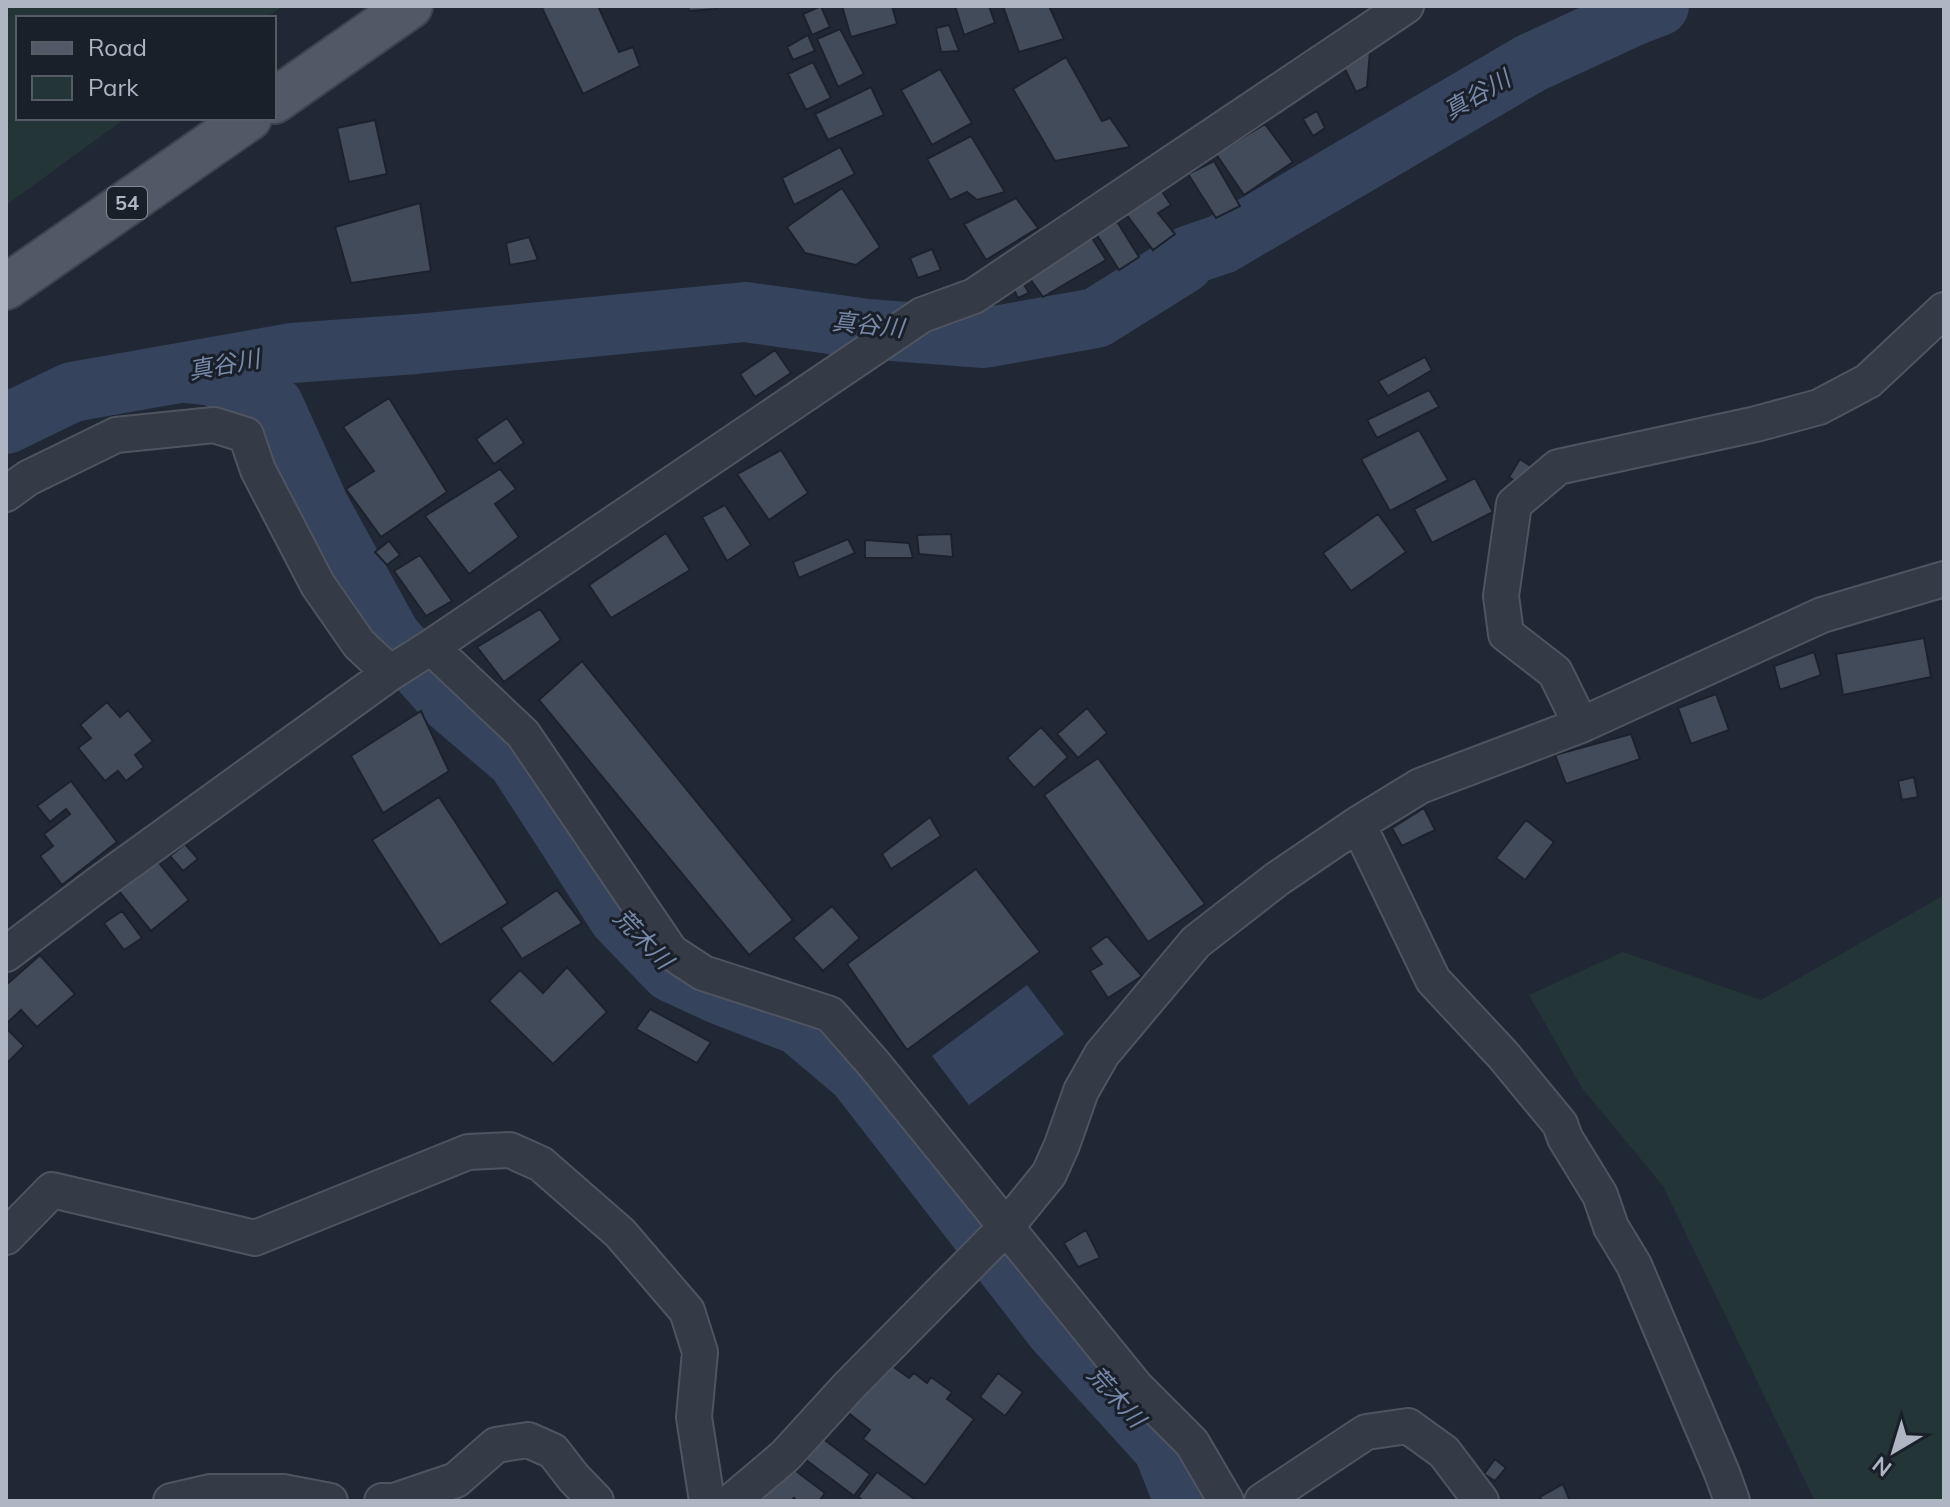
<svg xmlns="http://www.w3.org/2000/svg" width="1950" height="1507" viewBox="0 0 1950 1507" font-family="Mulish,'Noto Sans JP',sans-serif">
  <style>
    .green { fill: #243537 }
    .water { fill: #35435c }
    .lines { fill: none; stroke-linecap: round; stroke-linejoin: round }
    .river { stroke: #35435c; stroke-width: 60 }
    .building { fill: #424b5a; stroke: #1c222d; stroke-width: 2 }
    .street-casing { stroke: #4e5561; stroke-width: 38 }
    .primary-casing { stroke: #3d4450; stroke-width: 48 }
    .street { stroke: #343a46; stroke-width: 34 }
    .primary { stroke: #525966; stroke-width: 44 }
    .labels { text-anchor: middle; stroke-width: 6; stroke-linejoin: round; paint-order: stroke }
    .shield { fill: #1a202a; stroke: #828895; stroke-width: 2 }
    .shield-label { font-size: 20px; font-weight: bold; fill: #aeb5c3 }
    .water-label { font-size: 24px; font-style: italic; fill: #788aaa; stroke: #1a202a }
  </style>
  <rect width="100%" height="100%" fill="#212835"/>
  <path class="green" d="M6,6H283L265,18H18V118H126L6,205Z
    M1944,895V1501H1815L1663,1186L1582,1088L1529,995L1623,952L1761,1000Z"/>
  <path class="water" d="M1027,985L1064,1034L969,1105L932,1056Z"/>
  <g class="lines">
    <path class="river" d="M187,373L213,376L274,406L320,508L391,637L450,703L517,760L619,918L671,972L721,995L799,1025L857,1074L1055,1329L1163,1448L1184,1501
      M6,424L72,392L292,353L416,344L745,312L867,329L984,338L1096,318L1184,263L1190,255L1222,244L1531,63L1633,16L1659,6"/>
  </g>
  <path class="building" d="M547,6H598L619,52L633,47L640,66L583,94L542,8Z
    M688,6H716V9L689,11Z
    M821,6L830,27L812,35L803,14Z
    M842,6H892L897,24L851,37Z
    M955,6H989L995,23L964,35Z
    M1003,6H1049L1064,39L1019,52Z
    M949,25L959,51L941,52L936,28Z
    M840,29L864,74L838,87L817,39Z
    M808,35L815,51L793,60L787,47Z
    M1370,51L1367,87L1356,92L1344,67Z
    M1066,57L1102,121L1110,118L1130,147L1055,161L1013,89Z
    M813,62L831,98L806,110L788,74Z
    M940,69L972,123L932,145L901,90Z
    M871,87L884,115L828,140L815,114Z
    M1317,111L1325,128L1313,136L1303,119Z
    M375,120L387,174L349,182L337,128Z
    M1265,124L1293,162L1244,195L1216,154Z
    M971,136L1005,192L977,200L967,192L950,200L927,159Z
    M840,147L855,174L794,205L782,178Z
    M1214,161L1240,206L1216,218L1188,174Z
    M842,188L880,247L856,265L805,253L787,227Z
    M1161,190L1171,205L1158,213L1175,234L1153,250L1126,214Z
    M1016,198L1038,228L986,260L964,224Z
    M420,203L431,271L351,283L335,227Z
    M1116,220L1139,257L1119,270L1095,232Z
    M1090,235L1106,260L1043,297L1028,276Z
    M529,237L538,260L510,265L506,243Z
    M932,249L941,270L918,278L910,258Z
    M1022,281L1029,293L1018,298L1012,286Z
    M775,350L791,373L755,397L740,374Z
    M1425,357L1432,370L1388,396L1378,381Z
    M1429,390L1439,407L1377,438L1367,420Z
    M389,398L447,492L381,537L346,489L374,471L343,427Z
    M507,418L524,443L494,464L476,439Z
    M1419,430L1448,480L1390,511L1361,459Z
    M781,450L808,493L769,520L737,474Z
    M1520,459L1532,467L1519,484L1509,477Z
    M500,469L516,489L495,504L519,537L469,574L425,516Z
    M1475,478L1493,512L1432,543L1414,509Z
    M725,505L751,545L727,561L702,517Z
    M1378,514L1406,552L1351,591L1323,553Z
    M666,533L690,570L611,618L589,585Z
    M951,534L953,557L919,554L917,535Z
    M848,539L855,553L799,578L793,562Z
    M865,540L909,543L913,558H865Z
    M389,541L400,555L387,565L375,552Z
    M420,555L452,601L426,616L394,571Z
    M540,609L561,640L504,682L477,647Z
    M1924,638L1931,677L1843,695L1836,654Z
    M1814,652L1821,675L1780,690L1774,666Z
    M582,661L793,920L749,955L539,700Z
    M1716,694L1729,730L1691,744L1678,708Z
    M107,702L120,717L128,710L153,741L135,755L144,767L126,781L118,771L105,781L78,748L91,738L80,725Z
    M1087,708L1107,733L1078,758L1057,734Z
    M421,711L449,771L383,813L351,756Z
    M1041,727L1068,757L1034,788L1007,758Z
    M1631,734L1640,759L1566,784L1555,755Z
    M1098,758L1205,904L1148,942L1044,795Z
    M1914,777L1918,797L1902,800L1898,781Z
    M71,781L117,842L62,885L40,856L53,846L44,834L70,814L66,809L50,822L37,806Z
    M439,797L508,903L440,945L372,840Z
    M1424,808L1435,830L1402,846L1392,828Z
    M930,817L941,836L891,869L882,854Z
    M1526,820L1554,842L1525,880L1496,858Z
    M185,844L198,859L183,871L170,856Z
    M156,859L189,900L151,931L118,890Z
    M976,869L1040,952L907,1050L847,964Z
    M557,890L582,923L522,959L501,928Z
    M832,906L860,938L823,971L793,938Z
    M122,911L142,938L124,950L104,923Z
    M1107,936L1142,976L1108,998L1090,971L1102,964L1090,948Z
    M40,955L75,994L37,1027L21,1010L6,1024V985Z
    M567,967L607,1012L553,1064L489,1001L520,970L543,993Z
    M650,1009L711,1042L697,1063L636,1029Z
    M6,1028L24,1046L6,1064Z
    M1086,1230L1100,1258L1078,1267L1064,1243Z
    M884,1360L909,1378L914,1373L927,1383L931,1377L952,1392L947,1399L974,1419L925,1485L863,1439L870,1430L846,1411Z
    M998,1373L1023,1392L1005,1416L980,1397Z
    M822,1438L870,1474L854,1496L806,1460Z
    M1495,1459L1506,1468L1495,1481L1484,1474Z
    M792,1468L825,1493L819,1501H797L794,1498L791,1501H750Z
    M877,1472L917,1501H864L858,1497Z
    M1563,1484L1570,1501H1542L1540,1497Z"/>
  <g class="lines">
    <defs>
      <path id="street" d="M6,494L28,478L116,435L214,425L246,435L258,470L318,585L359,644L390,673
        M431,647L523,734L671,952L703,973L830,1014L874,1064L1136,1387L1192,1443L1226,1501
        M1581,725L1555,672L1506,634L1501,596L1514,504L1558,467L1756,424L1819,407L1868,381L1944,310
        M1358,824L1433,980L1503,1055L1560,1124L1565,1138L1600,1195L1611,1227L1634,1265L1722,1473L1732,1501
        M6,954L97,885L390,673L431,647L922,315L974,296L1406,6
        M6,1237L52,1190L255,1238L468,1152L510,1150L541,1164L620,1233L687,1311L700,1352L694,1417L707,1501
        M171,1501L210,1492H283L330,1501
        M382,1501H394L456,1480L496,1445L528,1440L553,1451L573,1477L596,1501
        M732,1501L785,1456L848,1387L1006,1227L1049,1174L1062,1145L1081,1091L1102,1054L1196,942L1277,879L1358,824L1420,786L1581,725L1822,615L1944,579
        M1262,1501L1366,1432L1408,1426L1444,1452L1481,1501"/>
      <path id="primary" d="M274,101L410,6
        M6,287L249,118"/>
    </defs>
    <use href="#street" class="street-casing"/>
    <use href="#primary" class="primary-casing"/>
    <use href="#street" class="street"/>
    <use href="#primary" class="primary"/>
  </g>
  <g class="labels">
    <rect class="shield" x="107" y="187" width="40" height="32" rx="6"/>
    <g class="shield-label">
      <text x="127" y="210">54</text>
    </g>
    <g class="water-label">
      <text transform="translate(1477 95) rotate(-30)" y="8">真谷川</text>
      <text transform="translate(868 325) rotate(6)" y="8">真谷川</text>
      <text transform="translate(224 365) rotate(-10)" y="8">真谷川</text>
      <text transform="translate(643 939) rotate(46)" y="8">荒木川</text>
      <text transform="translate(1116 1397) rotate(48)" y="8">荒木川</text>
    </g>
  </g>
  <rect width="1950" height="1507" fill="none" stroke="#aeb5c3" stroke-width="16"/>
  <rect x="16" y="16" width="260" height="104" fill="#1a202a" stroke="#555c67" stroke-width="2"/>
  <rect x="32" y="42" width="40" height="12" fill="#525966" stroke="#555c67" stroke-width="2"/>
  <text x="88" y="56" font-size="24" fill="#aeb5c3">Road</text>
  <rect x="32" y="76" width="40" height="24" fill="#243537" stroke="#555c67" stroke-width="2"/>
  <text x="88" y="96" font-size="24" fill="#aeb5c3">Park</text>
  <g transform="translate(1894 1451) rotate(218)" stroke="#1a202a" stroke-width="6" paint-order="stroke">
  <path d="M0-6L14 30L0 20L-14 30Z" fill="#aeb5c3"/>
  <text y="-12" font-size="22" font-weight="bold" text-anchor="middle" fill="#aeb5c3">N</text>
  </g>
</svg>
